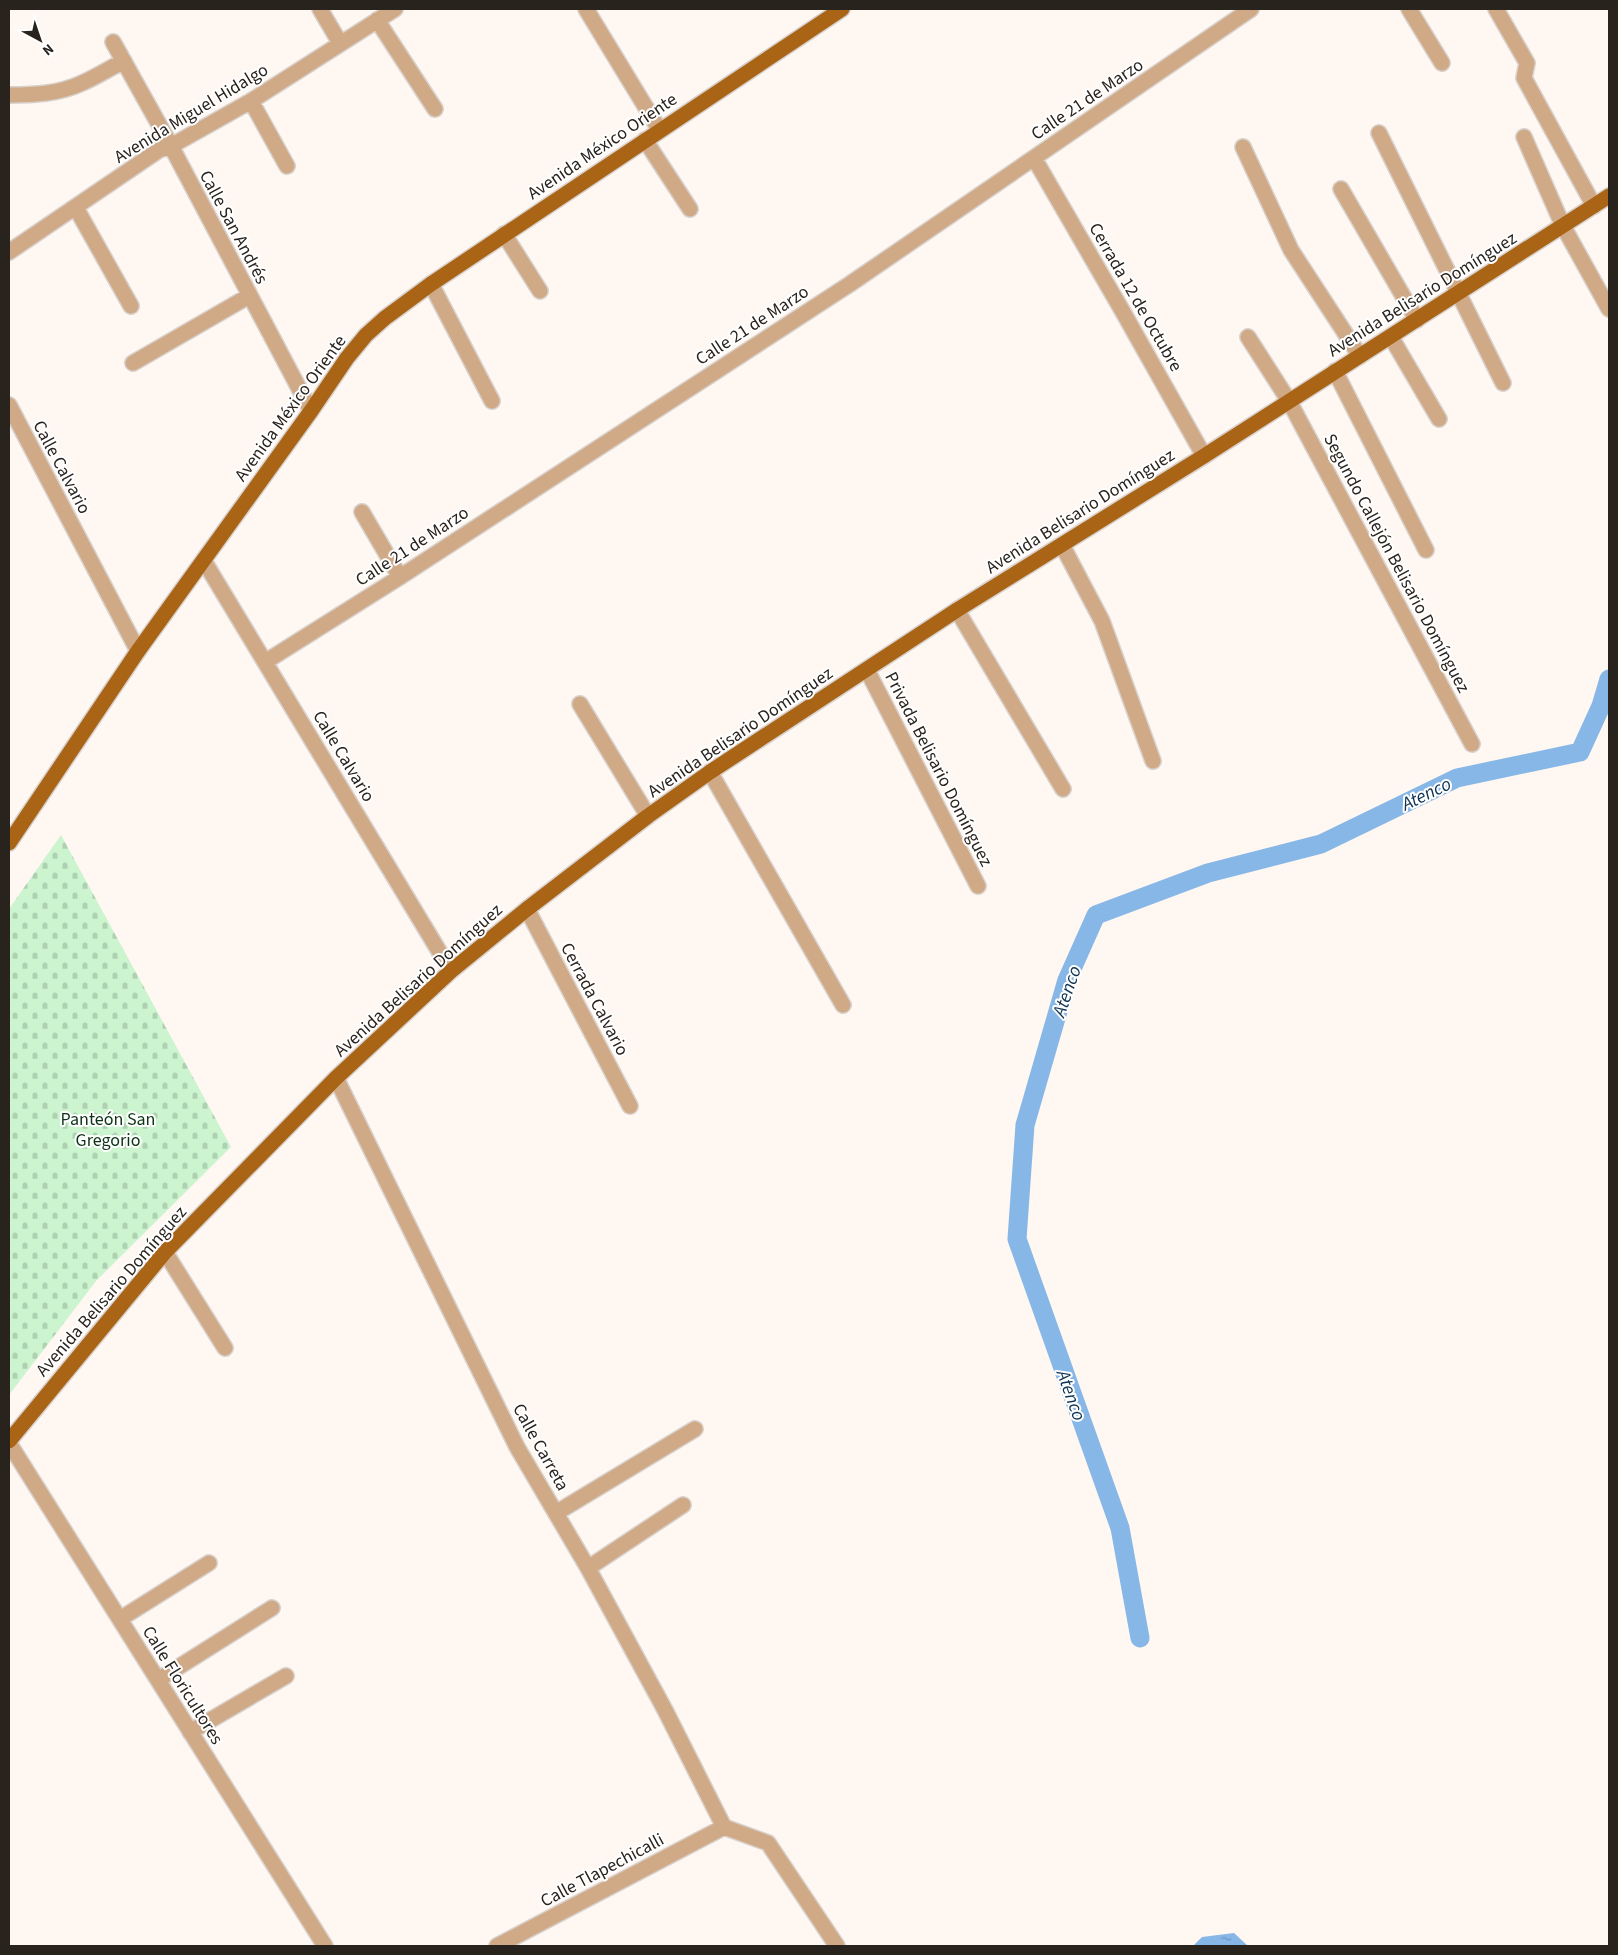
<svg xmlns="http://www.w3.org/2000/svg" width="1618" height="1955" viewBox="0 0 1618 1955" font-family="'Source Sans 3',sans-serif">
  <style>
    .cemetery { fill: url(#cemetery-stones) }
    .water { fill: url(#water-ripples) }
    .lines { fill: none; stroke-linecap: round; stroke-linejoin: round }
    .canal { stroke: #87b7e6; stroke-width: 19 }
    .minor-casing { stroke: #d8d1cc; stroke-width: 18 }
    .major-casing { stroke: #d8d1cc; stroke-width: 18 }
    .minor { stroke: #d0a987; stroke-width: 15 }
    .major { stroke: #a96416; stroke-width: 15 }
    .labels { text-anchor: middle; stroke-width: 4; stroke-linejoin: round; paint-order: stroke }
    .street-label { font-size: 18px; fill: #29231e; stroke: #fff }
    .park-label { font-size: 18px; fill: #0d3416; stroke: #fff }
    .water-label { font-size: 19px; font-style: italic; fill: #0e3251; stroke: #fff }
  </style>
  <defs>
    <pattern id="cemetery-stones" width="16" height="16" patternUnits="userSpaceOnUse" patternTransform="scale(1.25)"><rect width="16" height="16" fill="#cbf4cf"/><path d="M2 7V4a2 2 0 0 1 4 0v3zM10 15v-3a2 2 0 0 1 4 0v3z" fill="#aed1b1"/></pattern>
    <pattern id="water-ripples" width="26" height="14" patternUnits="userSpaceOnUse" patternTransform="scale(1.25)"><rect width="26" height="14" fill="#87b7e6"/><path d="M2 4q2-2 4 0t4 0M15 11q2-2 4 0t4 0" fill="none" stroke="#6e94ba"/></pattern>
  </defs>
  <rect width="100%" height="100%" fill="#fef7f2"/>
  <path class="cemetery" d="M61,835L231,1147L96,1281L9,1395V909Z"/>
  <path class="water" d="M1234,1933L1248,1946H1193L1202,1937Z"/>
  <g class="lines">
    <path class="canal" d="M1140,1638L1120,1528L1017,1239L1025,1125L1067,980L1096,915L1208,873L1321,844L1457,778L1580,752L1601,706L1609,679"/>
    <defs>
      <path id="minor" d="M320,9L340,43
        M586,9L659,129
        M1409,9L1442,63
        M1496,9L1527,63L1524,78L1594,206
        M377,20L435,109
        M113,42L171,146L311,411
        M9,95C33,95 59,94 82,83C96,77 110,68 124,61
        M251,101L287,166
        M1379,133L1503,383
        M1524,137L1563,226L1609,309
        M645,140L690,209
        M1243,147L1291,250L1360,356
        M1034,158L1123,312L1204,456
        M1341,189L1417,320
        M76,208L131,306
        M504,234L540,291
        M9,252L159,150L171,146L251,101L395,9
        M431,284L492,401
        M1248,337L1289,401L1472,744
        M1391,337L1439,419
        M133,363L249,296
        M1335,371L1426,550
        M9,405L138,651
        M362,512L400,577
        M1062,545L1102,621L1153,761
        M204,561L451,971
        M957,610L1063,789
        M265,662L400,577L850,284L1251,9
        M867,670L978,886
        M580,704L648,816
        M710,772L843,1005
        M527,909L630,1106
        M336,1078L517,1447L588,1568L665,1710L724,1827
        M165,1252L225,1348
        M9,1443L325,1946
        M556,1513L695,1429
        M588,1568L683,1505
        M120,1619L209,1563
        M158,1680L272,1608
        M190,1732L286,1676
        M724,1827L768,1843L837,1946
        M497,1946L724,1827"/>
      <path id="major" d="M9,843L138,651L311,411L347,358L366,335L385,318L431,284L842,9
        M9,1441L165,1252L336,1078L451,971L527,909L648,816L710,772L957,610L1204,456L1609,196"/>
    </defs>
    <use href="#minor" class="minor-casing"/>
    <use href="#major" class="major-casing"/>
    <use href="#minor" class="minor"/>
    <use href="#major" class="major"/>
  </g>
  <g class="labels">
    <g class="street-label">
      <text transform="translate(1087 99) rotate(-34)" y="6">Calle 21 de Marzo</text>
      <text transform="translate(191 113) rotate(-31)" y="6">Avenida Miguel Hidalgo</text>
      <text transform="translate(602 146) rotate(-34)" y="6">Avenida México Oriente</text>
      <text transform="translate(234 227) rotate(62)" y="6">Calle San Andrés</text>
      <text transform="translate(1422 294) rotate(-32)" y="6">Avenida Belisario Domínguez</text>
      <text transform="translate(1136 297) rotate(60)" y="6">Cerrada 12 de Octubre</text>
      <text transform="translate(752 325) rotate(-33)" y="6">Calle 21 de Marzo</text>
      <text transform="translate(290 408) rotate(-54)" y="6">Avenida México Oriente</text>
      <text transform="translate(62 467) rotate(62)" y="6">Calle Calvario</text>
      <text transform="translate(1080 511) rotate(-32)" y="6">Avenida Belisario Domínguez</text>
      <text transform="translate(412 546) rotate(-33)" y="6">Calle 21 de Marzo</text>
      <text transform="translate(1397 563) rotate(62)" y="6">Segundo Callejón Belisario Domínguez</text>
      <text transform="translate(740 732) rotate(-34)" y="6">Avenida Belisario Domínguez</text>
      <text transform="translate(344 756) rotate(59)" y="6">Calle Calvario</text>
      <text transform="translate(939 769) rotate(63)" y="6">Privada Belisario Domínguez</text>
      <text transform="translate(418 980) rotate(-42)" y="6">Avenida Belisario Domínguez</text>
      <text transform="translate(595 999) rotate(62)" y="6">Cerrada Calvario</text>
      <text transform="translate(111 1291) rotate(-49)" y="6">Avenida Belisario Domínguez</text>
      <text transform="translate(541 1447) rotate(61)" y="6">Calle Carreta</text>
      <text transform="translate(183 1685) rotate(58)" y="6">Calle Floricultores</text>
      <text transform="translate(602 1870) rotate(-28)" y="6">Calle Tlapechicalli</text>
    </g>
    <g class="park-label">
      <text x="108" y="1125">Panteón San<tspan x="108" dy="21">Gregorio</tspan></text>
    </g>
    <g class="water-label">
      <text transform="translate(1426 793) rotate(-26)" y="7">Atenco</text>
      <text transform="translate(1066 991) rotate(-71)" y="7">Atenco</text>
      <text transform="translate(1072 1395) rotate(70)" y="7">Atenco</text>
    </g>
  </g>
  <rect width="1618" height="1955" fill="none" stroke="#29231e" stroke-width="20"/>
  <g transform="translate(40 40) rotate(140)" stroke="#ffffff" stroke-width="4" paint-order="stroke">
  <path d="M0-4L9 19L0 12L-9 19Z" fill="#29231e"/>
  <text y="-8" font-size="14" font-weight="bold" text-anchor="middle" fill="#29231e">N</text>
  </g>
</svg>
